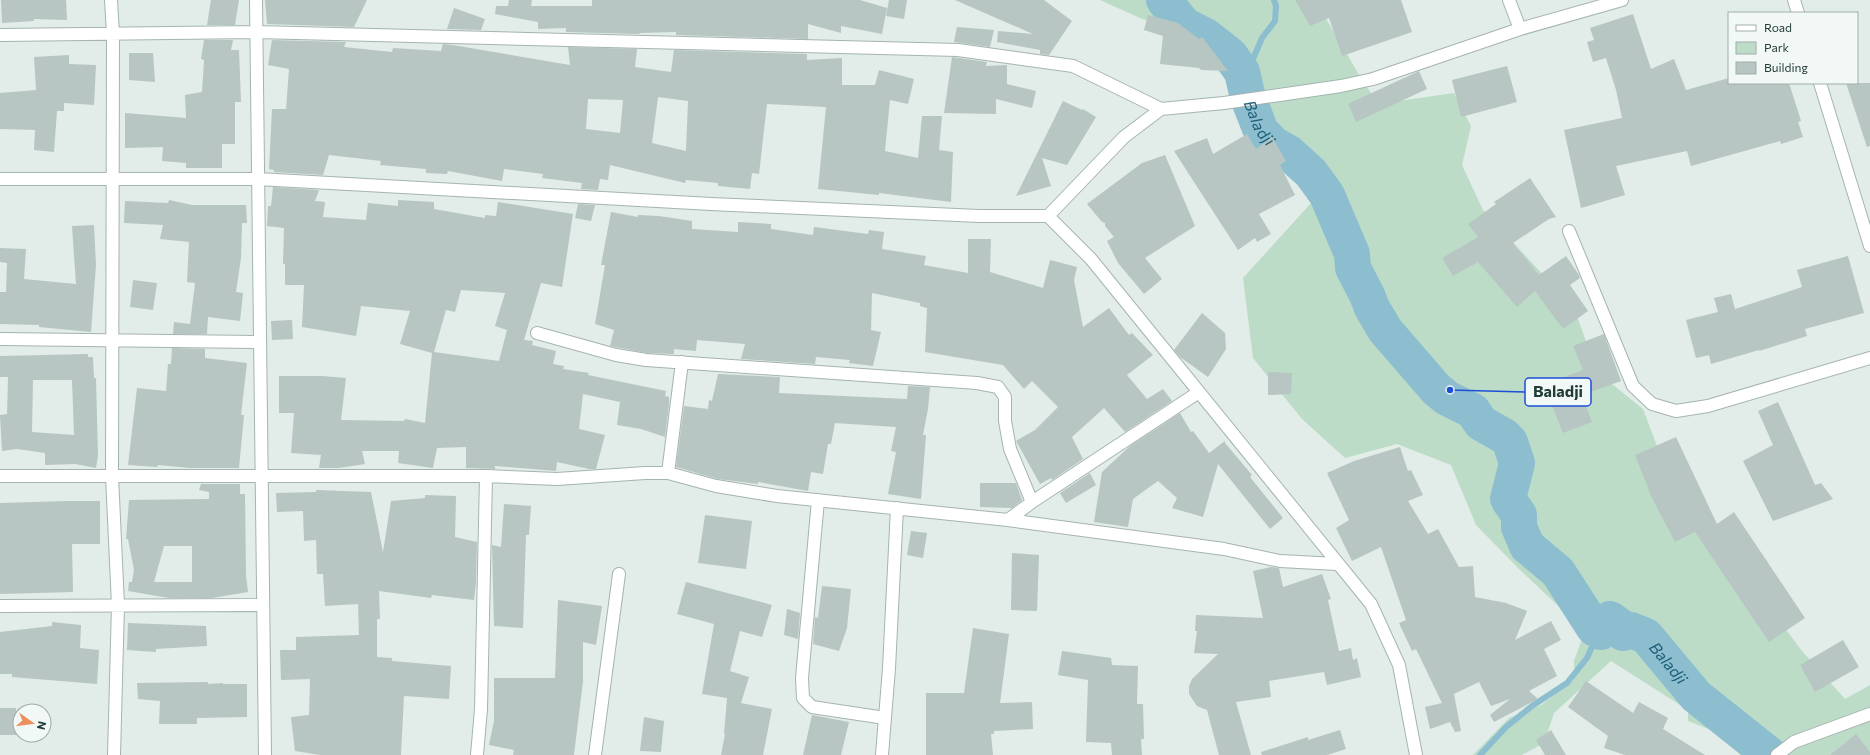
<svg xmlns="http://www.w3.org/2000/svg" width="1870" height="755" viewBox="0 0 1870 755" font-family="Commissioner,sans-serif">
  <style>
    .green { fill: #bcdcc8 }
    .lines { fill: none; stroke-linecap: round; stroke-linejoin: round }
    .stream { stroke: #8cbecf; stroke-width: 6 }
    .river { stroke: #8cbecf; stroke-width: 36 }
    .building { fill: #b7c6c2; fill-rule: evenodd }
    .minor-casing { stroke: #a5b4b0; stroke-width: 14 }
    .minor { stroke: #fff; stroke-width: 12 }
    .labels { text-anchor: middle; stroke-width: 3; stroke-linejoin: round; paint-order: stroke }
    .water-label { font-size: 16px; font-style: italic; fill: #1f5e76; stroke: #f2f8f6 }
    .leader { fill: none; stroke: #1d4ed8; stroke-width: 1.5 }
    .callout-dot { fill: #1d4ed8; stroke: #f2f8f6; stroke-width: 1.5 }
    .callout { fill: #f2f8f6; stroke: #1d4ed8; stroke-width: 1.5 }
    .callout-label { font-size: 16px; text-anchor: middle; font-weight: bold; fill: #233c38 }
  </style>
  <rect width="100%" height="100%" fill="#e2ece8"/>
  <path class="green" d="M1100,0H1315L1358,73L1378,104L1454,93L1471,126L1462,165L1483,210L1574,308L1597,372L1643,409L1673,488L1763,598L1802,651L1845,699L1870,685V755H1754L1729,737L1688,721V710L1611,661L1554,713L1544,743L1522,755H1473L1509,718L1541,705L1574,680V661L1585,631L1518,568L1476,525L1451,465L1397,444L1345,458L1302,419L1253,358L1243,278L1322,191L1313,170L1284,133L1246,68L1192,37L1140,18Z"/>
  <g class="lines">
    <path class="stream" d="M1242,72L1253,59L1262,38L1275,21L1276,6L1274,0
      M1480,755L1506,727L1532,706L1567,683L1587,658L1596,638L1610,619"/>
    <path class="river" id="s1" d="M1164,0L1184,25L1206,36L1230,55L1242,72L1248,98L1261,131L1273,144L1289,153L1311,173L1327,195L1352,254L1353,268L1367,295L1372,308L1385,330L1436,389L1447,398L1473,411L1481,423L1504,436L1510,442L1517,463L1508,499L1519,515V527L1527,546L1558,572L1594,628L1601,632L1610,619L1627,631L1623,633L1631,630L1646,636L1696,696L1770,755"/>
  </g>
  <path class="building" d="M1,0H66L67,20L34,19V21L2,23Z
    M211,0H239L235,25H207Z
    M265,0H367L354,27L267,24Z
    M509,0H532L531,6H592V0H860L887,8L882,34L841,26V33L808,24V39L676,35V32L640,33L639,34L566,32V28L538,29V22L495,14L496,6H508Z
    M889,0H907L904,19L886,16Z
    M955,0H1044L1072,21L1049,55L1040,54V50L997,42L998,31L1033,34Z
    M1295,0H1401L1412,32L1342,56L1329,18L1310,26Z
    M454,8L485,19L481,30L447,29Z
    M1633,14L1651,69L1674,59L1686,90L1729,78V83H1789L1801,121L1798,122L1803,137L1781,144L1780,141L1691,166L1687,151L1616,166L1625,195L1581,208L1564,130L1622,118L1616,90L1606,58L1593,62L1587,42L1594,40L1590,28Z
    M1148,15L1178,23L1199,39L1202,37L1228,71L1201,70L1199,68L1160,64L1163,36L1144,30Z
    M957,27L994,30L990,47L954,42Z
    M204,40H233L231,50H239L241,102H235V144H222V168H186V163L162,161L163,147L125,148V113L186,118L185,95L202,92L204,60L201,59Z
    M272,40L346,42L344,47L392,52L393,48L441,51L443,44L453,45L570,65L568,47L637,49L635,67L671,72L674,50L807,54V60L842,58V85H875L879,70L914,79L908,104L890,100L885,151L918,158L922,116H942L939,150L953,152L951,202L879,193V195L818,189L826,107L767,104L759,174L752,173L750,189L718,186V183L686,180L685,183L610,165L608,180L600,179L598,190L581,189L582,183L542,178L543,174L504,169L502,181L448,171L447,174L426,173V169L380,165L381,161L329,155L323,175L274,172V170L269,169L272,109H286L289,69L268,65ZM658,97L688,101L686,151L652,143ZM588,99L623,100L620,133L586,129Z
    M129,53H153L155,82L129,80Z
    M69,55V64L96,65L94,105L64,103V111H57L54,152L34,150L35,130L0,129V93L36,90L34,57Z
    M952,57L987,62L986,66L1007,65V84L1036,91L1032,108L996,99V114L944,113Z
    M1507,66L1517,102L1461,117L1452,80Z
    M1419,71L1427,89L1356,122L1348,104Z
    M1846,83H1870V146L1867,147Z
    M1063,101L1082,110L1083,109L1096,117L1067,165L1042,158L1051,186L1016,196Z
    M1247,134L1256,149L1272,137L1286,161L1280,165L1295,195L1259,214L1271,234L1257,242L1255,238L1238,250L1174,151L1207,138L1213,154Z
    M1165,155L1195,226L1145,258L1162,279L1144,294L1118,263L1107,241L1114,237L1105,226V223L1102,222L1087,204L1142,163Z
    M1530,178L1556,217L1549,219L1513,243L1539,275L1566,256L1579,275L1580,278L1570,285L1588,311L1563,329L1535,291L1517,307L1478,262L1453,276L1442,258L1478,237L1468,224L1496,204L1494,202Z
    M273,187L319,190L315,201L325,202L323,217L366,220L368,203L398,206V200L434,202V209L485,218V215L496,216L498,202L573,214L562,287L541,283L524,340L533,341L532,345L556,351L553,364L564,366L563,369L589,373L588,375L666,391L665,396L669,397V404L665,437L641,429L617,425L620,402L583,394L579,429L605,435L596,469H589L557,462L556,471L495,466V469L466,468V447L437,448L433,468L398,463L399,451H362L365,464L339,468H319L321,455L291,453L294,413H279V376H322L346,378L341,420L404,421L405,419L425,423L432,353L400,344L410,311L361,306L356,336L302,327L304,285H285V264H283L284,228L267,226L268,206H271ZM461,290L505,293L495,326L507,330L499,361L434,352L446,310L455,312Z
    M169,200L192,205H246L247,223H242L241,258L236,292L243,293L240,321L208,317L207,334H173L174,322L190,324L195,283L187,282L189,242L160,239L163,225L124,223L125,201L168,203Z
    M578,204L595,205L591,221L575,218Z
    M611,212L638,217V215L659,216L692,221V229L738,232V222L771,224V229L813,235L814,227L868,234L869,230L884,232L882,249L926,256L924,265L968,273V239H991L990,272L1043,288L1050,260L1077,267L1074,280L1083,327L1109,308L1129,335L1132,333L1153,355L1127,375L1147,399L1163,389L1172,401L1125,432L1104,408L1072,437L1083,459L1052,480L1051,478L1040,484L1016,441L1035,430L1058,407L1032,381L1024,389L1003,365L925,352L927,308L920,306V303L872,293L871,330L881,332L873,366L849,363L850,360L816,357L815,364L741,359L745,344L697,340L696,351L674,349V354L647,353L610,346L614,330L595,324L605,265H601Z
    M94,225L96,265L91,332L39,327V325L0,324V292H6L7,263L0,262V248L26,249L24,279L76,284L72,226Z
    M1848,256L1864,313L1805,329L1807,336L1759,351V350L1711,364L1709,355L1696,358L1686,320L1718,312L1714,298L1731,294L1735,309L1802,287L1797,270Z
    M133,280L157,283L153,310L130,307Z
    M1202,313L1225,333L1226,349L1208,377L1180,357L1174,350Z
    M292,320L293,339L272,340L271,321Z
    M1604,334L1621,381L1582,395L1592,422L1563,433L1546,391L1554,387L1552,382L1583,370L1573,346Z
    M172,348L205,349V358L247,363L241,415H244L239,468H190L158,465L157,467L128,465L137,388L166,391L168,364H171Z
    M88,354V357H93L94,378H96L98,456L96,468L75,464L45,465V453L17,449L2,451L0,415L7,414L8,377H0V356ZM33,380H72L74,435L32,432Z
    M1268,372L1292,373L1291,394L1268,395Z
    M718,374L780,377L779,393L907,399L908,386L930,387L928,409L923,435H926L921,499L888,494L896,452L891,451L896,427L835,423L831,444H828L823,474L811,472L808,491L758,482V484L718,479L676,467L684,406L708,409L709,400L712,401Z
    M1778,402L1815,485L1821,483L1833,499L1773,521L1743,461L1773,445L1758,411Z
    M1180,413L1191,432L1193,431L1209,453L1225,441V443L1252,475L1250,477L1283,518L1270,529L1218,464L1203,517L1172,508L1177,498L1158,481L1133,499L1128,527L1094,522L1102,472L1130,446Z
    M1676,437L1717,524L1734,512L1805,618L1769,642L1695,532L1675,542L1652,498L1635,455Z
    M1400,447L1408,471L1411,470L1423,495L1408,501L1428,534L1438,529L1459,567L1473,566L1475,597L1506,603L1527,611L1515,640L1551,621L1561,640L1544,649L1557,676L1529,691L1538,699L1494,722L1490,715L1510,699L1491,706L1479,682L1454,694L1461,731L1455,732L1450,722L1430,729L1425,707L1442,703L1416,649L1412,651L1399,623L1406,620L1381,547L1352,561L1336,528L1349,520L1327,473L1354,461Z
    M1090,473L1096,485L1066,503L1060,493Z
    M980,483H1016L1022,500L1012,508L980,507Z
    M201,484H240V494H245L246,576L248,592L212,598H169L128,591L129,582H132L134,570L128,539H126L129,500L209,499V492L199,490ZM164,546H192V582H154Z
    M316,490L371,492L383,552L391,501L425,498V495L456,496L455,537L477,542L476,583L474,600L432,595L431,598L379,591L380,619H377V657L392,658V661L451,666L449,699L404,696L401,755H320L295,751L291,717L309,715L310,679L281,680L280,650H296V637L359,635L358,604L325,606L323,574H317L316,540L304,541L303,511L277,512L276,493L316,492Z
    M67,501H100V544H72L73,592L0,594V503Z
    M504,504L531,506L529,535H526L523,628L494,626L492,545L501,547Z
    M705,515L752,521L746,569L698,563Z
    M911,531L927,533L923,558L907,555Z
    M1012,553L1039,555L1037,611L1011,610Z
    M1271,567L1279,568L1283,587L1322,574L1331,599L1328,600L1339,651L1351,648L1353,660L1357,658L1361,677L1327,685L1324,672L1269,681L1271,697L1236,702L1251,755H1219L1207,710L1197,706L1189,694V686L1192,679L1218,654L1194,653L1197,631H1195L1196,615L1263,618L1253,571Z
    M686,582L772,605L762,637L740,631L730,671L749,677L741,703L772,709L763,755H721L725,734H724L727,698L702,694L714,624L677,614Z
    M822,586L851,589L847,628L839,651L813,644L815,617L818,618Z
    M558,600L602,606L596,645L583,642V681L574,755H513L514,750L489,745L494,721V678H555Z
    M787,609L800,613L798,639L784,635Z
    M52,622L81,625L80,648L99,650L97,684L12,677V674H0V632L52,626Z
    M128,623L206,626L207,646L156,649V652L127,650Z
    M973,628L1009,634L1000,703L1032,702L1033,729L994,731V734H991L993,755H926V693H964Z
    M1843,640L1859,667L1815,692L1800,665Z
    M1062,651L1111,658L1112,665L1138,666L1137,704H1143L1144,739H1141L1142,755H1112L1111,743L1086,742L1088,680L1058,675Z
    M1586,681L1633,713L1639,702L1668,718L1663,729L1705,755H1625L1604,748L1608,736L1568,707Z
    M208,682V684L223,683V684H247V717L197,718V724H159L160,701L138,699L137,683Z
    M0,708H16L17,735H0Z
    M812,715L849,722L841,755H803Z
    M644,717L664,721L661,752L640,751Z
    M1340,730L1346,749L1327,755H1262L1261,752L1308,737V740Z
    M1551,730L1566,755H1545L1536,740Z
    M1856,734L1870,752V755H1830Z"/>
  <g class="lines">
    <defs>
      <path id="minor" d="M111,0L113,34L112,476L118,605L114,755
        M256,0L265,755
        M1509,0L1520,29
        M1794,0L1798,13
        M0,35L257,32L958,50L1073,66L1161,109L1224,103L1341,86L1373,79L1520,29L1622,0
        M1820,83L1870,246
        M0,179H258L711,204L979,216H1048L1091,259L1371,604L1399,665L1416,755
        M1048,216L1124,137L1161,109
        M1569,231L1633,386L1652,404L1676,411L1708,406L1870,358
        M537,333L616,355L646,360L977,383L998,387L1005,397V421L1010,449L1032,502
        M0,339L260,342
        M668,473L682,362
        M0,476H486L557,479L645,473H668L716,486L777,496L1008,520L1224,549L1280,561L1337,564
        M818,500L802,678L803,698L812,707L885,718
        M1008,520L1032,502L1199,392
        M0,606L263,605
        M477,755L481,709L486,476
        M595,755L619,574
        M882,755L889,668L897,508
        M1777,755L1794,742L1870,714"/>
    </defs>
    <use href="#minor" class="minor-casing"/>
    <use href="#minor" class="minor"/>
  </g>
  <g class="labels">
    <g class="water-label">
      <text dy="6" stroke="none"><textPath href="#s1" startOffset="162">Baladji</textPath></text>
      <text dy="6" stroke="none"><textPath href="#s1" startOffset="909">Baladji</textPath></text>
    </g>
  </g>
  <path class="leader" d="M1450 390L1525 392"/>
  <circle class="callout-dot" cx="1450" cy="390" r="4"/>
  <rect class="callout" x="1525" y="378" width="66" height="28" rx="4"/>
  <g class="callout-label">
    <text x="1558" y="397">Baladji</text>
  </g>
  <rect x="1728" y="12" width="130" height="72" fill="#f2f8f6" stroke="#9fadaa"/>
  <rect x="1736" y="25" width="20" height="6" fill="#ffffff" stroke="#9fadaa"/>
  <text x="1764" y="32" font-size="12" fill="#233c38">Road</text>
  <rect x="1736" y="42" width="20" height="12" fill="#bcdcc8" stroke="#9fadaa"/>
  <text x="1764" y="52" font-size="12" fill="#233c38">Park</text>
  <rect x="1736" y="62" width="20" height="12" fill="#b7c6c2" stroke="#9fadaa"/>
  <text x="1764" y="72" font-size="12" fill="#233c38">Building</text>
  <g transform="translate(32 723) rotate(104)"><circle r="19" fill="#f2f8f6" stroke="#9fadaa"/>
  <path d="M0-3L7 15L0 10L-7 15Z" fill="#ed905f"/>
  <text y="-6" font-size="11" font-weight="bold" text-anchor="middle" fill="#233c38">N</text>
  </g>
</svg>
